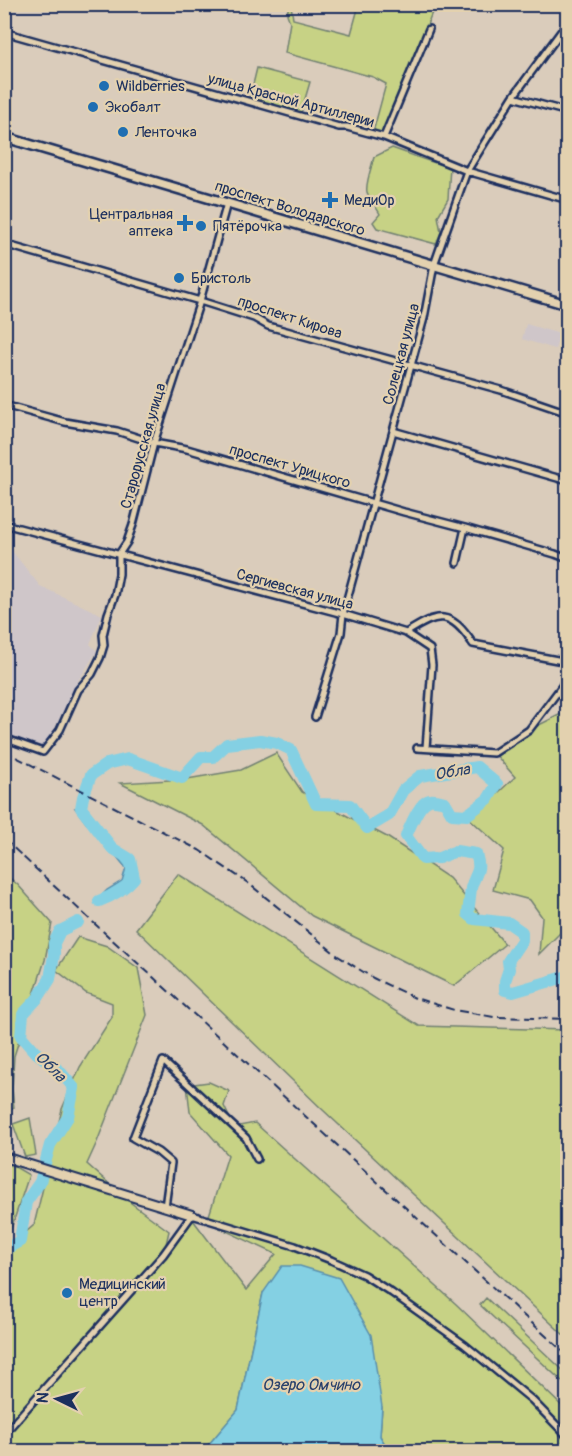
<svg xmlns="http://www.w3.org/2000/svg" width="572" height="1456" viewBox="0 0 572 1456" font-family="Pangolin,sans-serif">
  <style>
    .built { fill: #cfc6c9 }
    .green { fill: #c7d285; stroke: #718072; stroke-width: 1.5 }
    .water { fill: #84d0e3; stroke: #5a90ae; stroke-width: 1.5 }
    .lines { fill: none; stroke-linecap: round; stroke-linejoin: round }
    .stream { stroke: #5a90ae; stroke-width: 2 }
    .river { stroke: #84d0e3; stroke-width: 12 }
    .street-casing { stroke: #1b2f5e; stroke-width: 10 }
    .secondary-casing { stroke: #1b2f5e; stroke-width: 12 }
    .primary-casing { stroke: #1b2f5e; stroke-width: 13 }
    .street { stroke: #e3d1af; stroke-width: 5 }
    .secondary { stroke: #e3d1af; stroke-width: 8 }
    .primary { stroke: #e3d1af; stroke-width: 8 }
    .rail { stroke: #1b2f5e; stroke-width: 2; stroke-dasharray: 9 4.5; stroke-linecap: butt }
    .poi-dot { fill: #1f6fb2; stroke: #e3d1af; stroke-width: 2 }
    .labels { text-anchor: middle; stroke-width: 4.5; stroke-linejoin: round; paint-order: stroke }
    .poi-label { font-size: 15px; fill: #1b2f5e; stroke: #e3d1af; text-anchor: start }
    .street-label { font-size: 15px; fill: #1b2f5e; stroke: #e3d1af }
    .water-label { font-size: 16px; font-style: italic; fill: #263f6b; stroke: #e3d1af }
  </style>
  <rect width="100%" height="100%" fill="#daccbb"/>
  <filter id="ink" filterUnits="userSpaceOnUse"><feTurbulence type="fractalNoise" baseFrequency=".0167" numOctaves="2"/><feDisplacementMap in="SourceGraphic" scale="12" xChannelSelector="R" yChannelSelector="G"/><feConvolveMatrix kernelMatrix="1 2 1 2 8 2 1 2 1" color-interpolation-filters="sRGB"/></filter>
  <g filter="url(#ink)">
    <path class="built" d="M526,324L560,334L555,349L522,339Z
      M4,541L40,586L102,615L90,644L97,651L78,681L43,752L5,739Z"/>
    <path class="green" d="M378,4L435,5L383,135L373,132L386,84L373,77L285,53L290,22L287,14L289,5H291L293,19L351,34L359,5Z
      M257,68L310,82L300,116L249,101Z
      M392,148C411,154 430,164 450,166L448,199L438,216L441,232L436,244L377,228L373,222L380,214C377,208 368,196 367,192C365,184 372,166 374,157Z
      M567,711V926L539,954L542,917L530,900L493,890L504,850L470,819L515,777L494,753L529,730Z
      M276,753L302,792L387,837L449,878L505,944L454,986L312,916L203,825L120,783L187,779L241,770Z
      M4,873L18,885L52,923L45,960L14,1056L12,1089L14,1108L5,1111Z
      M178,874L419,1026L567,1030V1338L323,1110L136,929Z
      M78,937L107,946L138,968L147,1015L97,1142L87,1164L131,1203L169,1231L164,1253L193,1220L246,1290L276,1254L207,1222L228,1155L190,1112L187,1085L209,1082L229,1091L224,1106L234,1127L255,1123L456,1304L567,1411V1451H389L380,1436L382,1407L263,1293L238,1410L203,1451H5V1249L10,1246L34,1225L62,1109L80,1067L112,1017V1003L86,993L56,970Z
      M30,1118L36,1155L25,1157L13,1124Z
      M10,1164L29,1175L10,1232L5,1233V1169Z
      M486,1298L567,1374V1386L480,1305Z"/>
    <path class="water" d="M75,808H81L112,848L130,859L134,878C124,890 113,896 99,901V898L107,890L122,881L126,868L96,831L86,823Z
      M282,1266H300L339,1278L371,1335L382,1407L380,1436L389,1451H203L238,1410L263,1293Z"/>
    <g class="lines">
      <path class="stream" d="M59,1452H68"/>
      <path class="river" d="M99,901C113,896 124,890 134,878L130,859L112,848L81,808L83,797L91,775L107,764L128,759L182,778L201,757H213L227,744L260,740L277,743L291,750L316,804L350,805L367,828L389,815L403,790L420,776L477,767L497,784L488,799L467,815L452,814L445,802C441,801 434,799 430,800C419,802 410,827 406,836L423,859L439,858L456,851L476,854C482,873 475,872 471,888C470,896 469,905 468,914L474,919L509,923L522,932V940L508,961L509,969L505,981V990L513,992L568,976
        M4,1250L20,1241L26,1202L40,1182L50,1145L68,1117L74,1088L58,1069L34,1051L21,1036L23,1014L38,998L50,979L54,955V943L60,931L78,922"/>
      <defs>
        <path id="street" d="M4,32L339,127H347L384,137L467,171L568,200
          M513,97L568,112
          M384,137L429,29
          M4,153L9,139
          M4,244L200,301L254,318L268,326L501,390L568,413
          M4,405L65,422L117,431L154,443L187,449L404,512L465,528L555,554L568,559
          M393,431L568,481
          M4,524L343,614L406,633C439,612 450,610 473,644L568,662
          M457,563L465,528
          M406,633L430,649L432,665L426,748
          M315,717L341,633L343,614L424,318L434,265L467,171L513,97L568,22
          M4,738L43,752L60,730L78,690L92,674L100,658L104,645L103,635L108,614L115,595L119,574V554L127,542L133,525L154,443L200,301L227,203
          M417,748L494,753L529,730L562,686L568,673
          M165,1207L171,1163L158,1152L133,1138L163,1061L246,1138L257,1159
          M4,1434L163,1255L192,1215L295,1246L331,1260L364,1275L392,1293L465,1345L532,1400L568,1437"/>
        <path id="secondary" d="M4,1157L192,1215"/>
        <path id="primary" d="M4,137L568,305"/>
      </defs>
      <use href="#street" class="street-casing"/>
      <use href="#secondary" class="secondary-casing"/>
      <use href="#primary" class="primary-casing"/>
      <use href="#street" class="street"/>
      <use href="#secondary" class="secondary"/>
      <use href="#primary" class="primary"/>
      <path class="rail" d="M4,751L199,850L248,883L338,956L373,978L415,998L454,1010L494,1017L568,1019
        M4,839L84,914L568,1356"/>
    </g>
  </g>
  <g class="poi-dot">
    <circle cx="104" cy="86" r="6"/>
    <circle cx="93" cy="107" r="6"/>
    <circle cx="123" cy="132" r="6"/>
    <path d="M327 191h6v6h6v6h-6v6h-6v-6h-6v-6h6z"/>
    <path d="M182 214h6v6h6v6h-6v6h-6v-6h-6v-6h6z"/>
    <circle cx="201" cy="226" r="6"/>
    <circle cx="179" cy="278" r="6"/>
    <circle cx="67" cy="1293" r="6"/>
  </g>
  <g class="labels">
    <g class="poi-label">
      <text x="116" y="91">Wildberries</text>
      <text x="105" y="112">Экобалт</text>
      <text x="135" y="137">Ленточка</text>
      <text x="344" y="205">МедиОр</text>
      <text x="173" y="219" text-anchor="end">Центральная<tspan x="173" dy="17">аптека</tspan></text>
      <text x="213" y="231">Пятёрочка</text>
      <text x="191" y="283">Бристоль</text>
      <text x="79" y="1289">Медицинский<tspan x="79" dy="17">центр</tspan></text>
    </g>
    <g class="street-label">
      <text transform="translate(291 100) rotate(15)" y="5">улица Красной Артиллерии</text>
      <text transform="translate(290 208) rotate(17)" y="5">проспект Володарского</text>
      <text transform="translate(290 317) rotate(18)" y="5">проспект Кирова</text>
      <text transform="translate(401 354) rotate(-75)" y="5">Солецкая улица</text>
      <text transform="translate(143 446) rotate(-74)" y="5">Старорусская улица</text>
      <text transform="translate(290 466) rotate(16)" y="5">проспект Урицкого</text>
      <text transform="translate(295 589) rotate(15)" y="5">Сергиевская улица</text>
    </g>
    <g class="water-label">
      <text transform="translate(452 771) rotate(-9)" y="6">Обла</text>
      <text transform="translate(51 1066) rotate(45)" y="6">Обла</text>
      <text x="311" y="1390">Озеро Омчино</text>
    </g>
  </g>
  <rect width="572" height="1456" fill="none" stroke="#e3d1af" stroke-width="24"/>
  <rect x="12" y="12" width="548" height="1432" fill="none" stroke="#1b2f5e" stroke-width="2" filter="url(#ink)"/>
  <g transform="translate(57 1399) rotate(275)" stroke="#e3d1af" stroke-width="4.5" paint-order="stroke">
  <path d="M0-4.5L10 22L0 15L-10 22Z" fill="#1b2f5e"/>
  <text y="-9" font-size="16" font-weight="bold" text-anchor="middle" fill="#1b2f5e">N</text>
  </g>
</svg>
